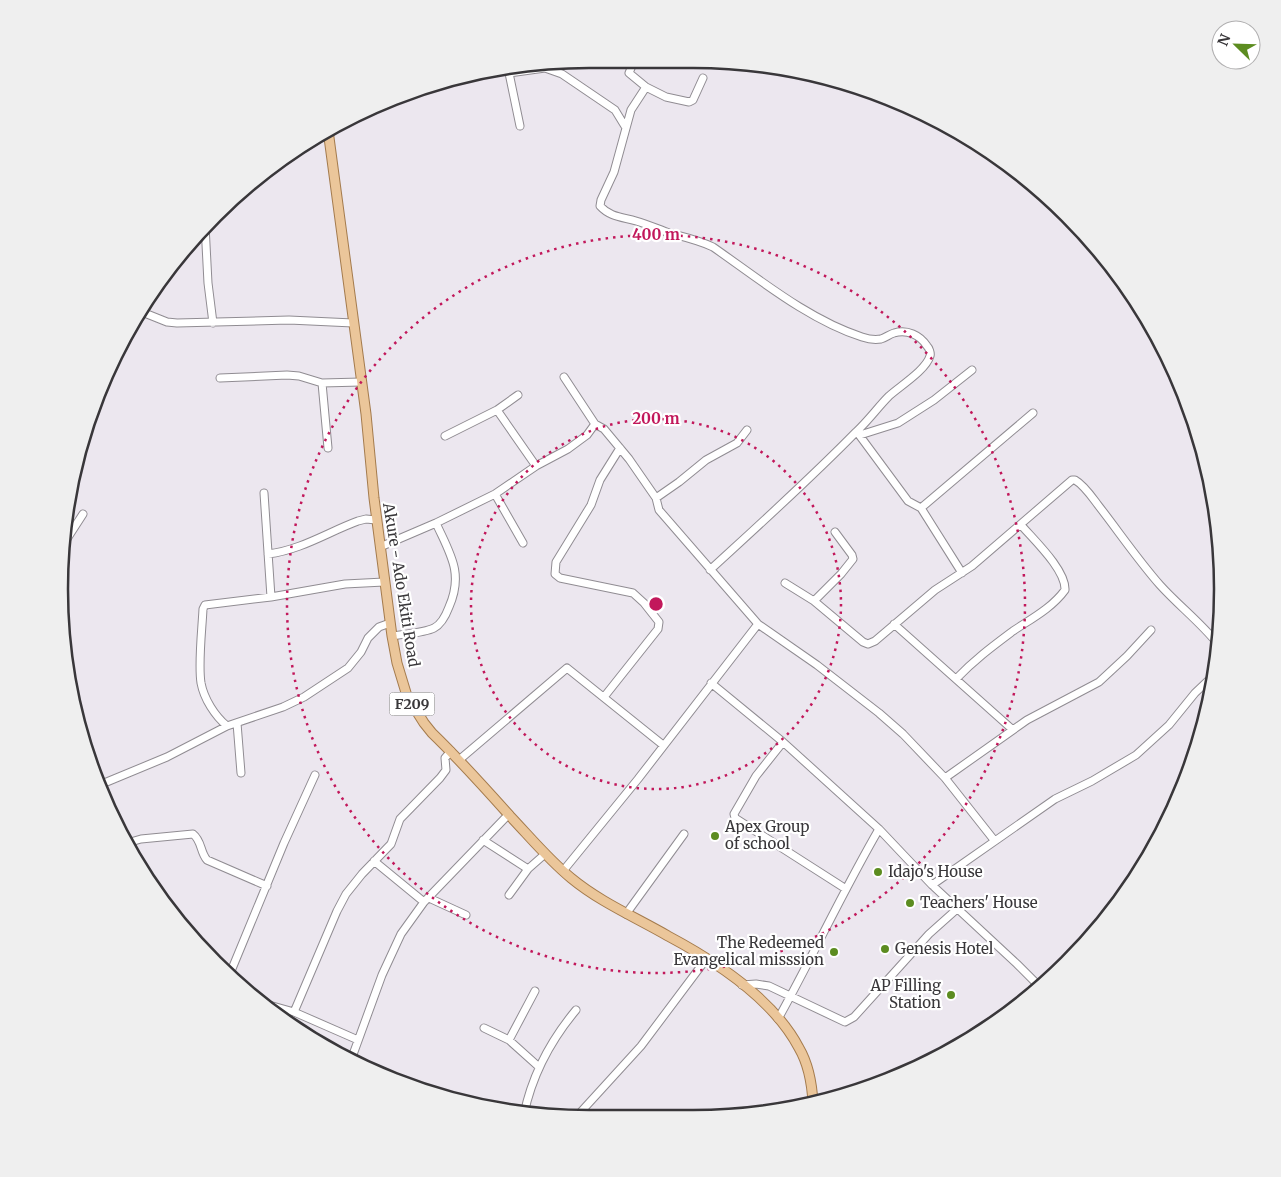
<svg xmlns="http://www.w3.org/2000/svg" width="1281" height="1177" viewBox="0 0 1281 1177" font-family="Merriweather,serif">
  <style>
    .lines { fill: none; stroke-linecap: round; stroke-linejoin: round }
    .minor-casing { stroke: #908c92; stroke-width: 9 }
    .major-casing { stroke: #a47b4d; stroke-width: 11 }
    .minor { stroke: #fff; stroke-width: 7 }
    .major { stroke: #ebc69a; stroke-width: 9 }
    .ring { fill: none; stroke: #c2185b; stroke-width: 2.5; stroke-dasharray: 2.5 5 }
    .poi-dot { fill: #5c8c20; stroke: #fff; stroke-width: 2 }
    .labels { text-anchor: middle; stroke-width: 4.5; stroke-linejoin: round; paint-order: stroke }
    .shield { fill: #fff; stroke: #747375; stroke-width: 1 }
    .shield-label { font-size: 14px; font-weight: bold; fill: #39373a }
    .street-label { font-size: 15px; fill: #39373a; stroke: #fff }
    .poi-label { font-size: 15px; fill: #39373a; stroke: #fff; text-anchor: start }
    .rim { fill: none; stroke: #39373a; stroke-width: 2.5 }
    .centre { fill: #c2185b; stroke: #fff; stroke-width: 2.5 }
    .ring-label { font-size: 15px; text-anchor: middle; font-weight: bold; fill: #c2185b; stroke: #fff; stroke-width: 4.5; stroke-linejoin: round; paint-order: stroke }
  </style>
  <rect width="100%" height="100%" fill="#ece7ef"/>
  <g class="lines">
    <defs>
      <path id="minor" d="M634,61L629,73L646,87L631,110L614,172L601,200L600,206C610,217 622,217 636,221C647,224 658,229 669,233C684,237 698,240 713,247C759,279 809,320 862,337C868,339 875,340 881,339C885,338 890,334 894,333C907,329 920,335 927,346C929,348 931,353 930,356C926,370 900,386 889,396C878,407 868,421 856,432C809,480 759,525 710,570
        M508,67L509,73L545,68L562,74L615,110L626,128
        M509,73L520,126
        M646,87L666,97L689,102L693,100L703,78
        M315,138L329,136
        M205,225L208,283L213,323
        M142,312L167,322L177,323L289,320L353,323
        M564,377L595,424L604,429L629,459L656,498L659,510L758,624L817,665L879,713L903,734L945,778L994,840
        M220,378L287,375L299,376L322,383L361,382
        M322,383L328,448
        M497,410L536,466
        M857,432L908,501L921,508L962,573
        M860,435L898,423L934,400L972,370
        M445,436L497,410L518,395
        M264,493L271,597
        M495,494L523,543
        M656,498L679,482L706,460L737,443L747,430
        M921,508L1033,413
        M380,547L436,523L495,494L536,466L568,449L587,435L595,424
        M61,548L83,514
        M268,554C301,550 328,532 358,521L366,519L376,520
        M785,583L814,601L863,642L868,644L875,641L935,590L972,566L1072,480H1075C1084,485 1092,497 1098,505C1119,532 1138,560 1160,585C1178,605 1200,622 1217,643
        M814,601L841,574L853,559L852,555L835,532
        M894,624L1013,730
        M392,636C403,634 424,633 434,628C442,624 446,615 449,607C464,573 450,554 436,523
        M956,679C974,660 993,646 1013,631C1031,619 1052,608 1065,590C1066,570 1034,540 1021,525
        M711,683L783,742L879,829L932,885L1017,964L1039,986
        M604,697L658,629L659,622L644,603L633,593L560,578L555,574L556,562L591,505L600,480L620,448
        M237,723L241,773
        M227,726C215,716 204,699 201,683C198,663 202,630 203,609L205,605L271,597L345,584L384,582
        M783,742L756,776L734,814L735,818L846,889
        M459,760L567,668L663,745
        M945,778L1027,720L1099,682L1127,656L1151,630
        M97,786L167,757L227,726L283,707L304,697L348,668L361,652L368,638L379,627L390,623
        M483,840L528,869
        M127,843L141,839L193,834C202,841 200,852 207,860L267,886
        M374,861L424,902
        M563,871L638,779L758,624
        M932,885L1055,799L1092,781L1136,755L1169,725L1195,693L1214,675
        M509,895L528,869L545,854
        M429,898L466,915
        M626,914L684,834
        M229,976L284,843L315,775
        M742,985L756,984L769,986L845,1022L854,1017L929,934L957,909
        M262,1003L294,1012L358,1040
        M294,1012L337,911L346,894L362,874L391,844L400,819L440,778L446,770L445,758L451,751
        M778,1019C813,956 843,891 879,829
        M484,1028L509,1040L539,1067
        M509,1040L535,991
        M351,1060L382,975L401,934L424,902L509,814
        M524,1114C532,1076 551,1040 576,1010
        M578,1115L641,1046L707,958"/>
      <path id="major" d="M328,130L366,414L374,498L392,636L397,663L407,696L424,723L432,733C459,759 485,788 510,816C530,837 548,859 571,878C600,902 635,917 668,936C715,961 774,1000 799,1048C809,1065 812,1084 813,1103"/>
    </defs>
    <use href="#minor" class="minor-casing"/>
    <use href="#major" class="major-casing"/>
    <use href="#minor" class="minor"/>
    <use href="#major" class="major"/>
  </g>
  <g class="ring">
    <circle cx="656" cy="604" r="185"/>
    <circle cx="656" cy="604" r="369"/>
  </g>
  <g class="poi-dot">
    <circle cx="715" cy="836" r="5"/>
    <circle cx="878" cy="872" r="5"/>
    <circle cx="910" cy="903" r="5"/>
    <circle cx="885" cy="949" r="5"/>
    <circle cx="834" cy="952" r="5"/>
    <circle cx="951" cy="995" r="5"/>
  </g>
  <g class="labels">
    <rect class="shield" x="389.5" y="692.5" width="45" height="23" rx="4"/>
    <g class="shield-label">
      <text x="412" y="709">F209</text>
    </g>
    <g class="street-label">
      <text transform="translate(401 585) rotate(81)" y="5">Akure - Ado Ekiti Road</text>
    </g>
    <g class="poi-label">
      <text x="725" y="832">Apex Group<tspan x="725" dy="17">of school</tspan></text>
      <text x="888" y="877">Idajo's House</text>
      <text x="920" y="908">Teachers' House</text>
      <text x="824" y="948" text-anchor="end">The Redeemed<tspan x="824" dy="17">Evangelical misssion</tspan></text>
      <text x="895" y="954">Genesis Hotel</text>
      <text x="941" y="991" text-anchor="end">AP Filling<tspan x="941" dy="17">Station</tspan></text>
    </g>
  </g>
  <path d="M0 0H1281V1177H0ZM589 68H693A521 521 0 0 1 1214 589V589A521 521 0 0 1 693 1110H589A521 521 0 0 1 68 589V589A521 521 0 0 1 589 68Z" fill="#efefef" fill-rule="evenodd"/>
  <path class="rim" d="M589 68H693A521 521 0 0 1 1214 589V589A521 521 0 0 1 693 1110H589A521 521 0 0 1 68 589V589A521 521 0 0 1 589 68Z"/>
  <circle cx="656" cy="604" r="8" class="centre"/>
  <g class="ring-label">
    <text x="656" y="240">400 m</text>
    <text x="656" y="424">200 m</text>
  </g>
  <g transform="translate(1236 45) rotate(293)"><circle r="24" fill="#ffffff" stroke="#b0afb0"/>
  <path d="M0-4L9 19L0 12L-9 19Z" fill="#5c8c20"/>
  <text y="-8" font-size="14" font-weight="bold" text-anchor="middle" fill="#39373a">N</text>
  </g>
</svg>
